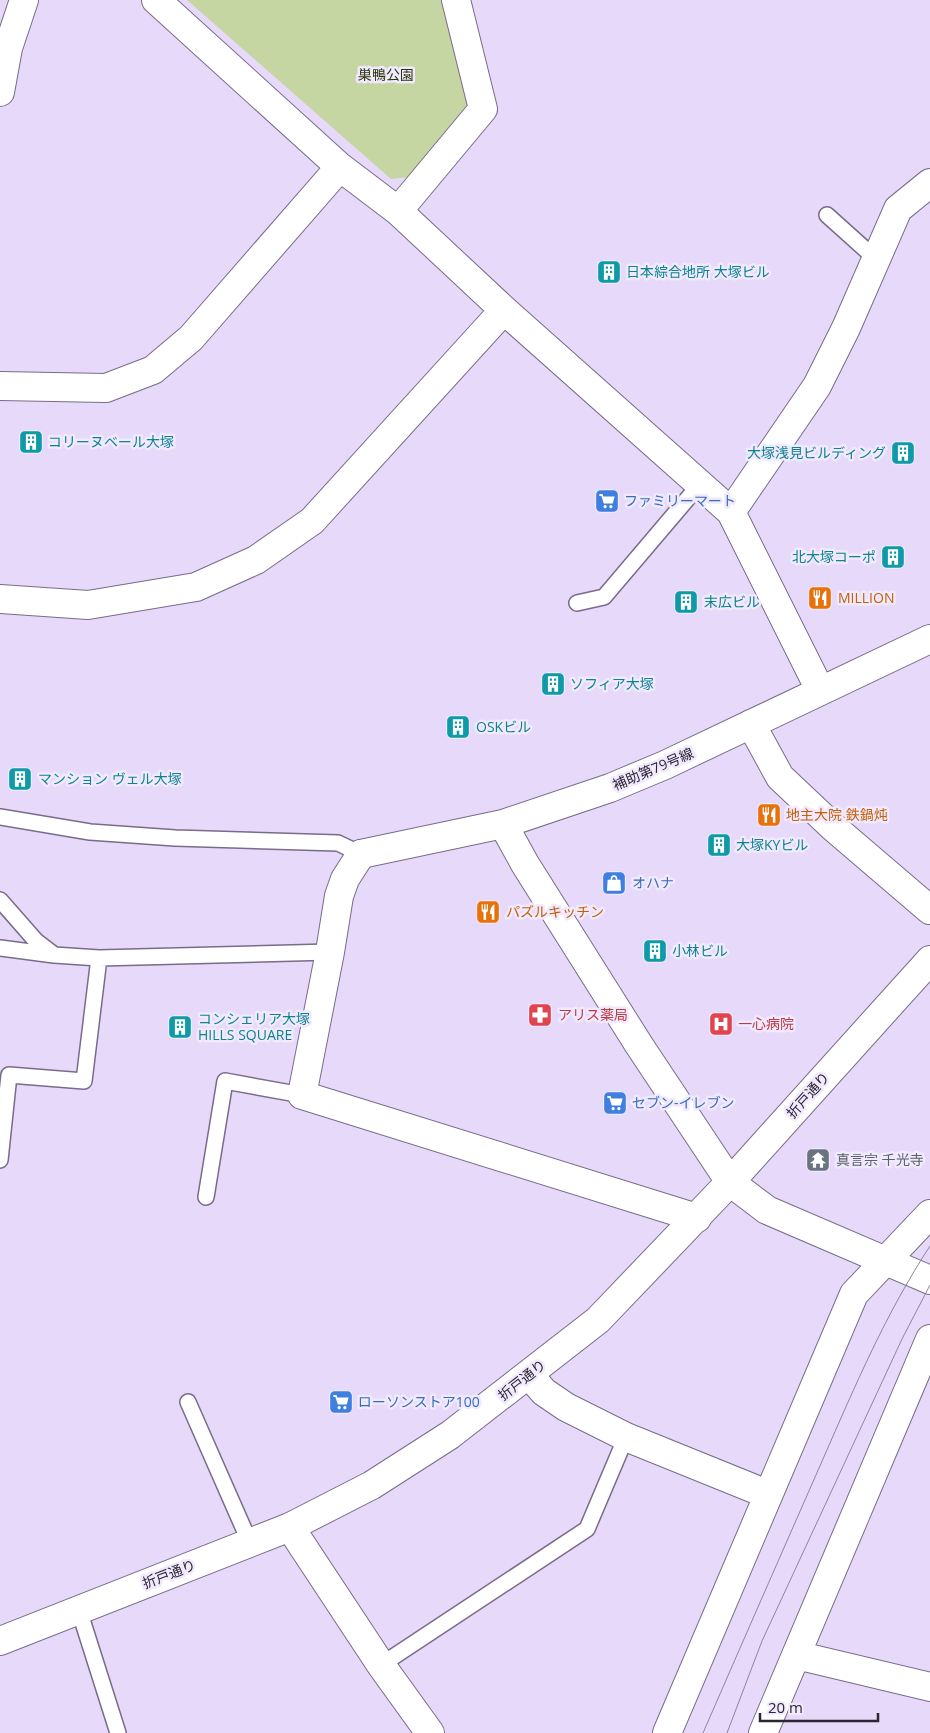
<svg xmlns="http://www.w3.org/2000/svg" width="930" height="1733" viewBox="0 0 930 1733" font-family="'Open Sans','Noto Sans JP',sans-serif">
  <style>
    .green { fill: #c5d6a3 }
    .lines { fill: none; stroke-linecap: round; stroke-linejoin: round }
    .lane-casing { stroke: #786c89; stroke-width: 18 }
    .street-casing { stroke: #786c89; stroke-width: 30 }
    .secondary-casing { stroke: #786c89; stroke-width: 30 }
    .lane { stroke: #fff; stroke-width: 15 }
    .street { stroke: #fff; stroke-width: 28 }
    .secondary { stroke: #fff; stroke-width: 28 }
    .tram { stroke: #8e859c; stroke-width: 1 }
    .labels { text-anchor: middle; stroke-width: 5; stroke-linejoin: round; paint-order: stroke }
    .park-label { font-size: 14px; fill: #2a350a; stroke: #f1e9fd }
    .culture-label { font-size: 14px; fill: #0d838f; stroke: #f1e9fd; text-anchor: start }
    .shop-label { font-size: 14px; fill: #366cbe; stroke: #f1e9fd; text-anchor: start }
    .food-label { font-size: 14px; fill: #c56008; stroke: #f1e9fd; text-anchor: start }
    .street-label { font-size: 14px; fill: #2b2632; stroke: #f1e9fd }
    .health-label { font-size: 14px; fill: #be3a42; stroke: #f1e9fd; text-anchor: start }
    .worship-label { font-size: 14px; fill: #5b616d; stroke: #f1e9fd; text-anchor: start }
  </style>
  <rect width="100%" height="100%" fill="#e6d9fa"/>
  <path class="green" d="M187,0H445L472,109L409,177L391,179Z"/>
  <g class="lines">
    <defs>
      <path id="lane" d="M827,215L876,259
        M577,603L604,597L700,484
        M0,817L90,832L175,838L338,843L361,854
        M0,900L36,941L53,954
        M0,948L54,955L99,958L330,952
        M0,1160L9,1075L84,1081L99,958
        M206,1197L225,1081L302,1095
        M188,1402L250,1543
        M79,1610L118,1733
        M381,1665L587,1529L626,1437"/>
      <path id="street" d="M156,0L340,167L398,211L504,310L731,512L820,690
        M0,92L8,48L24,0
        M398,211L483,109L456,0
        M0,386L106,388L153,370L191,338L340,167
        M731,512L817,386L846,328L898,209L930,183
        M0,599L88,605L196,587L256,560L312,521L504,310
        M751,724L780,777L833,827L930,910
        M361,854L345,879L339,896L330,952L302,1095L697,1218
        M529,1375L544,1392L566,1407L626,1437L767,1494
        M290,1527L381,1665L430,1733
        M796,1655L930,1687
        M667,1733L854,1294L930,1214
        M763,1733L930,1339"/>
      <path id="secondary" d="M503,824L525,864L639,1045L730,1182L767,1210L930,1280
        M361,854L503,824L610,788L665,765L930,639
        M0,1641L290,1527L372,1485L450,1435L598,1320L730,1182L930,960"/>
    </defs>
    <use href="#lane" class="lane-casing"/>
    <use href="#street" class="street-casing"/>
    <use href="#secondary" class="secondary-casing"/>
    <use href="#lane" class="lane"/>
    <use href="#street" class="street"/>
    <use href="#secondary" class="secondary"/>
    <path class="tram" d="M703,1733C743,1641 783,1550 823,1459C855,1386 886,1313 930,1246
      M727,1733L762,1641L902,1339L930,1285"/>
  </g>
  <defs>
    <symbol id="building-square" viewBox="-11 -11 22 22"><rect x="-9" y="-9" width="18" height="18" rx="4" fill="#0f9aa8" stroke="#f1e9fd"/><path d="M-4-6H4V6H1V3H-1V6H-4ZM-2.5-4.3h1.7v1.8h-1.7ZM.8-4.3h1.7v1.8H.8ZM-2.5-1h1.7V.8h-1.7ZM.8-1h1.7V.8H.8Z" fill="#fff"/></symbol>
    <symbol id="supermarket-square" viewBox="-11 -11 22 22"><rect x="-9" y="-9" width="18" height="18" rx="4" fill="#3f7fe0" stroke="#f1e9fd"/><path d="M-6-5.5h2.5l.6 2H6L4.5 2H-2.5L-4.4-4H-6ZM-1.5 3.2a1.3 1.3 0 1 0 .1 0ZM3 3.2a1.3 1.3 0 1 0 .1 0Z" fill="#fff"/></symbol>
    <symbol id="restaurant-square" viewBox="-11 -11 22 22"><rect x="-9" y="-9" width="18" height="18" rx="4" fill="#e8710a" stroke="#f1e9fd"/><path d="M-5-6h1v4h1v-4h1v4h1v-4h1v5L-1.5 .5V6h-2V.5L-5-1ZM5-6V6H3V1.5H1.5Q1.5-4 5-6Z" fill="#fff"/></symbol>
    <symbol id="shop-square" viewBox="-11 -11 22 22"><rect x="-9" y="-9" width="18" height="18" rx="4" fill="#3f7fe0" stroke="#f1e9fd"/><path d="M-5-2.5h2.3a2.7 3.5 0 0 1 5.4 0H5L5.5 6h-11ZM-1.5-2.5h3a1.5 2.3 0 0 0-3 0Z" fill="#fff"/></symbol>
    <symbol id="pharmacy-square" viewBox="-11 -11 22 22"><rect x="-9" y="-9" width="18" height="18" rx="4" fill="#e0444e" stroke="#f1e9fd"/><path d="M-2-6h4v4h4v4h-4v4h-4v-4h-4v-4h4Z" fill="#fff"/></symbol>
    <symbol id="hospital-square" viewBox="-11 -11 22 22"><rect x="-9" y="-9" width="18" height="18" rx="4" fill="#e0444e" stroke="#f1e9fd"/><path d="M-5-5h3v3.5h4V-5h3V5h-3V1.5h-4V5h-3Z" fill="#fff"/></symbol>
    <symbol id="temple-square" viewBox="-11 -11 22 22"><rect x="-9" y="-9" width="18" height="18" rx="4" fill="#6b7280" stroke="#f1e9fd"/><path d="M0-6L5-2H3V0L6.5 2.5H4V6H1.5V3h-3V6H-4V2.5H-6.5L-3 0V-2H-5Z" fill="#fff"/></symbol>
  </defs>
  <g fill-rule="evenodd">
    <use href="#building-square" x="595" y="258" width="28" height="28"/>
    <use href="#building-square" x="17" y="428" width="28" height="28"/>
    <use href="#building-square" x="889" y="439" width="28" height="28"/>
    <use href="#supermarket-square" x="593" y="487" width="28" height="28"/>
    <use href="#building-square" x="879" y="543" width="28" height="28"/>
    <use href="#restaurant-square" x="806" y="584" width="28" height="28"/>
    <use href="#building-square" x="672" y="588" width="28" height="28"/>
    <use href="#building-square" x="539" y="670" width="28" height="28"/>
    <use href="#building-square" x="444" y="713" width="28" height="28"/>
    <use href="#building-square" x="6" y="765" width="28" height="28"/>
    <use href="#restaurant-square" x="755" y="801" width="28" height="28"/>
    <use href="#building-square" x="705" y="831" width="28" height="28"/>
    <use href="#shop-square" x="600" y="869" width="28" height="28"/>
    <use href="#restaurant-square" x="474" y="898" width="28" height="28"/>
    <use href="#building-square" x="641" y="937" width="28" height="28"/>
    <use href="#pharmacy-square" x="526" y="1001" width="28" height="28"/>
    <use href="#hospital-square" x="707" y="1010" width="28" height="28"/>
    <use href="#building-square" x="166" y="1013" width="28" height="28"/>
    <use href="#supermarket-square" x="601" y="1089" width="28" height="28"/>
    <use href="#temple-square" x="804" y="1146" width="28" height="28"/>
    <use href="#supermarket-square" x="327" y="1388" width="28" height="28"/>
  </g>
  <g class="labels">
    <g class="park-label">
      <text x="386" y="80">巣鴨公園</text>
    </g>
    <g class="culture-label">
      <text x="626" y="277">日本綜合地所 大塚ビル</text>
      <text x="48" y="447">コリーヌベール大塚</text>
      <text x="886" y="458" text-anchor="end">大塚浅見ビルディング</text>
      <text x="876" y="562" text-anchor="end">北大塚コーポ</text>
      <text x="704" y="607">末広ビル</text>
      <text x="570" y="689">ソフィア大塚</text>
      <text x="476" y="732">OSKビル</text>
      <text x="38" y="784">マンション ヴェル大塚</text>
      <text x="736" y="850">大塚KYビル</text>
      <text x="672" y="956">小林ビル</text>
      <text x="198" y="1024">コンシェリア大塚<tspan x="198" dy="16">HILLS SQUARE</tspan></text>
    </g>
    <g class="shop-label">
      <text x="624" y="506">ファミリーマート</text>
      <text x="632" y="888">オハナ</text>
      <text x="632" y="1108">セブン-イレブン</text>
      <text x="358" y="1407">ローソンストア100</text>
    </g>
    <g class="food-label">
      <text x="838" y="603">MILLION</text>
      <text x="786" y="820">地主大院 鉄鍋炖</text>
      <text x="506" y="917">パズルキッチン</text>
    </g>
    <g class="street-label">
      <text transform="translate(653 769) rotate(-23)" y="5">補助第79号線</text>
      <text transform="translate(808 1095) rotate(-48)" y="5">折戸通り</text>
      <text transform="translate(522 1380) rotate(-38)" y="5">折戸通り</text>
      <text transform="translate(169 1574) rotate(-21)" y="5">折戸通り</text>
    </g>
    <g class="health-label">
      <text x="558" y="1020">アリス薬局</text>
      <text x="738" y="1029">一心病院</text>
    </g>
    <g class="worship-label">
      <text x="836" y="1165">真言宗 千光寺</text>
    </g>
  </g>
  <path d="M760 1713v8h118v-8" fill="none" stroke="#2b2632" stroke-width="2.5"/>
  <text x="768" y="1713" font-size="15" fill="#2b2632" stroke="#f1e9fd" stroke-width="4" paint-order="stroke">20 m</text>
</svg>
